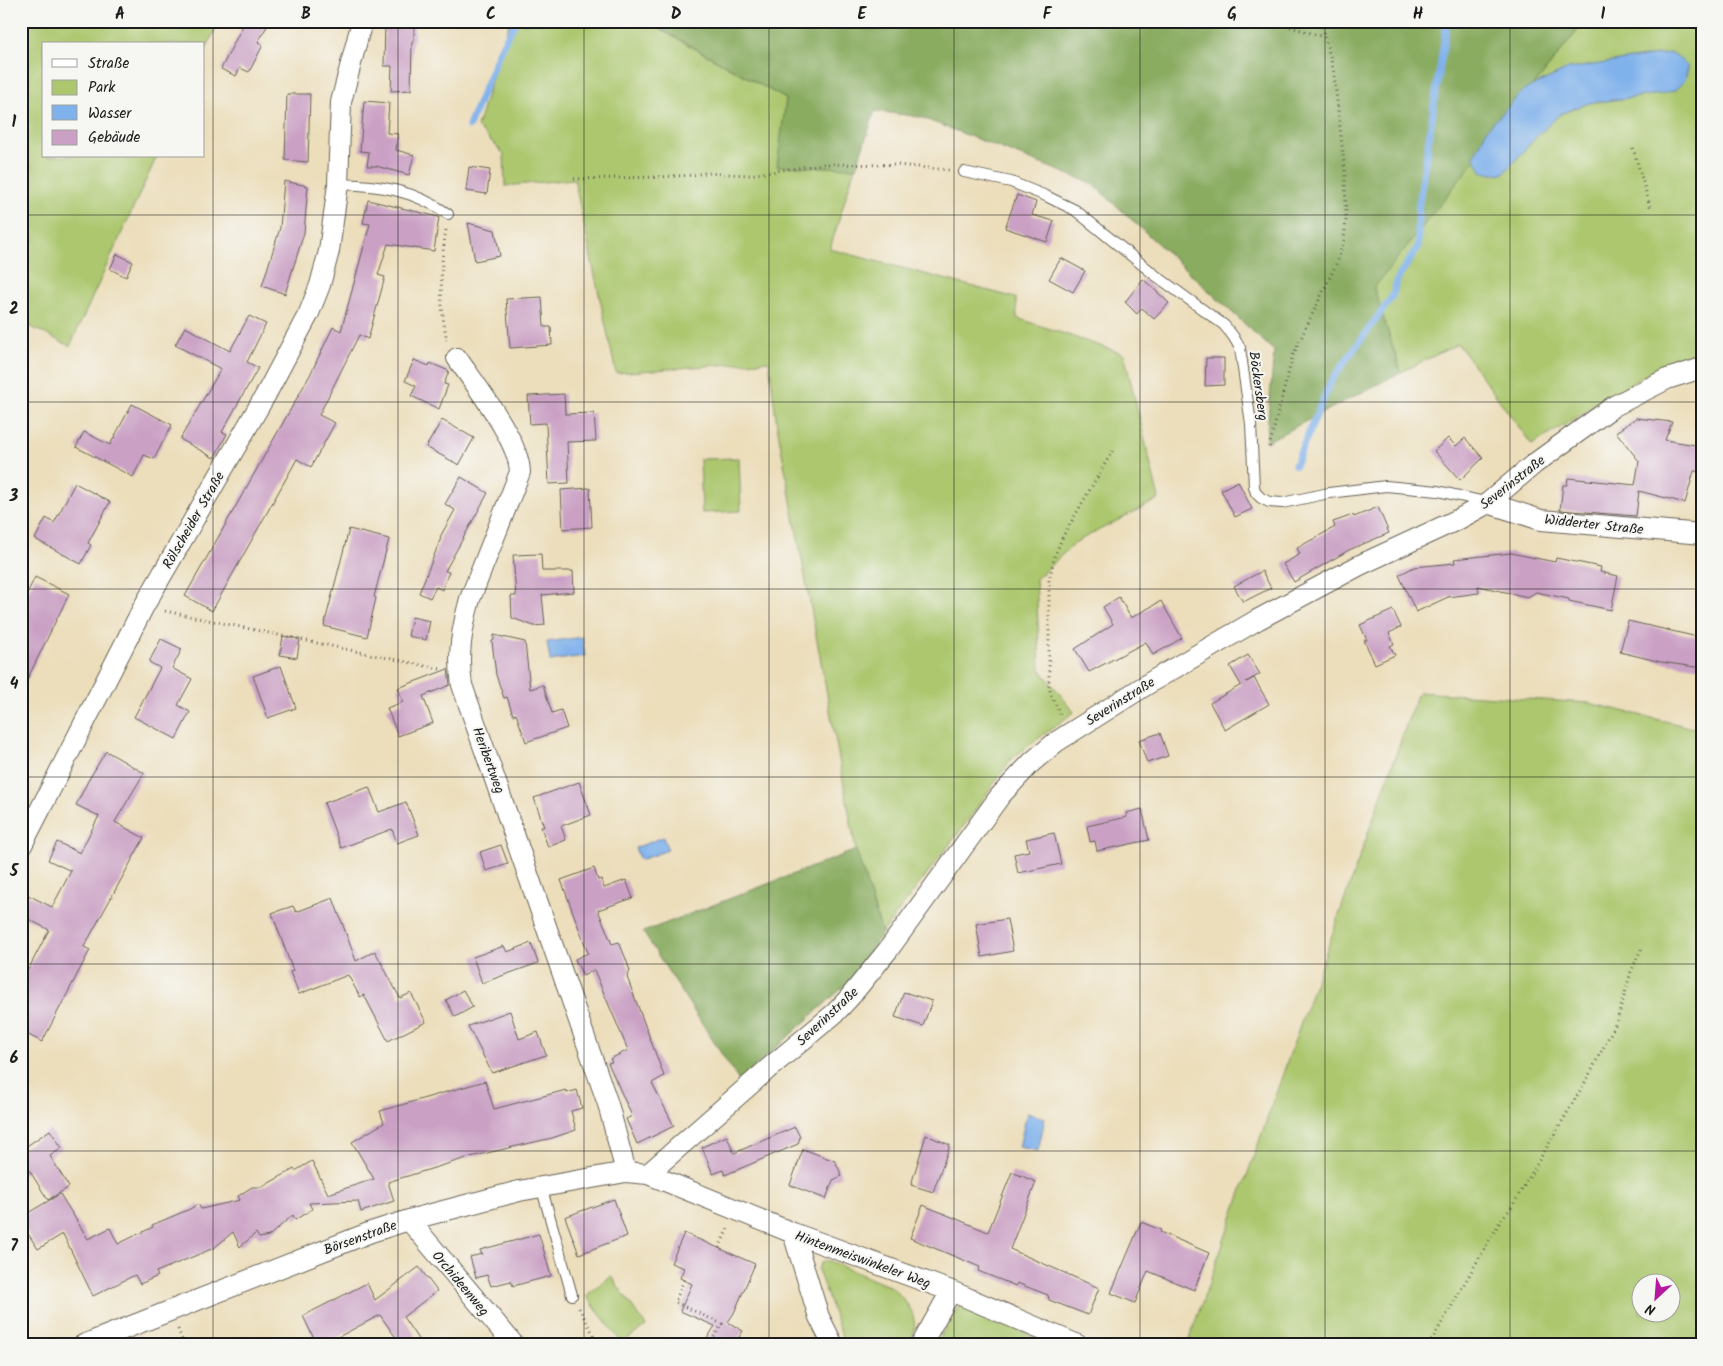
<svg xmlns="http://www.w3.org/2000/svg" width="1723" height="1366" viewBox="0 0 1723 1366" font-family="Kalam,sans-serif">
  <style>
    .green { fill: #acc76e; stroke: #647245; fill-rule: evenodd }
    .forest { fill: #89ac61; stroke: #52643e }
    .water { fill: #7fb1eb; stroke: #4e6684 }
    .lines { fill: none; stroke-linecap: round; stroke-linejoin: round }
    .stream { stroke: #7fb1eb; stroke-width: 7 }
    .building { fill: #caa1c5 }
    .lane-casing { stroke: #656054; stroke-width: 12 }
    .street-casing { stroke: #656054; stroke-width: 22 }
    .path { stroke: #656054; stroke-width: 3; stroke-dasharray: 1 4; stroke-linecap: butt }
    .lane { stroke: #fff; stroke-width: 10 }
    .street { stroke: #fff; stroke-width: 20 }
    .grid { fill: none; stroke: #1c1c1c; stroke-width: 1; stroke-opacity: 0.55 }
    .labels { text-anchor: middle; stroke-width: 4; stroke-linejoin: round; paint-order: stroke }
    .street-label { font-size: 14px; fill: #1c1c1c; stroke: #f6f6f2 }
    .neatline { fill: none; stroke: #1c1c1c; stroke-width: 2 }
    .grid-label { font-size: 16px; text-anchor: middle; font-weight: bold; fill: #1c1c1c }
  </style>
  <rect width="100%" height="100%" fill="#f6f6f2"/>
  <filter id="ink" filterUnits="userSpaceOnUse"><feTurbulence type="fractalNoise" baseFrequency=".02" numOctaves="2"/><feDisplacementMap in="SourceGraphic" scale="10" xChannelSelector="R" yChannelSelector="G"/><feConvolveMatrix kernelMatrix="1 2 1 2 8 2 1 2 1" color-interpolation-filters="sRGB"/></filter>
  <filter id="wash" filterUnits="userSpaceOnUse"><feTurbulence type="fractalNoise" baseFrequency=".0096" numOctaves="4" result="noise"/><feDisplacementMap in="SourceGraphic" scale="20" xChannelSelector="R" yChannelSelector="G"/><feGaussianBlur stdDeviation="1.12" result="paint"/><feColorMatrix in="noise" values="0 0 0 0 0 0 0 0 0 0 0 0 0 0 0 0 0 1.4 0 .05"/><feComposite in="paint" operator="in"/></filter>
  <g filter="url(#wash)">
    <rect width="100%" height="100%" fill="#ecdebb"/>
    <path class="green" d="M21,21H219L204,54V44H44V156H157L70,346L21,322Z
      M1585,21H1702V358L1666,362L1532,445L1458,344L1401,372L1373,288Z
      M647,22L786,99L855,167L830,249L1016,298L1017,318L1124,354L1159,499L1076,542L1036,579L1040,669L1074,712L1011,759L969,819L882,933L856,850L777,426L769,361L616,373L574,179L505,186L504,154L477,127L509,23Z
      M739,458L741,511L702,513L700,459Z
      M1418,692L1589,703L1702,730V1345H1187ZM1640,1284H1670V1314H1640Z
      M824,1261H829L891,1287C911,1304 920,1319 911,1345H845L818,1270L820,1264Z
      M611,1276L646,1326L622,1343L586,1296Z
      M961,1302L1036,1338L1032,1345H935Z"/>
    <path class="forest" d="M509,21H1585L1374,288L1401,372L1266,442L1274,351L1093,184L920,117L875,111L856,168L777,166L786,99L648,22L509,23Z
      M856,850L882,933L850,981L739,1081L643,932Z"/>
    <path class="water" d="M1669,53L1676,55L1688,67L1685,80L1675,90L1661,94L1589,103L1560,114L1536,137L1504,173L1492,174L1481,171L1474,157L1487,129L1524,90L1568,69Z
      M582,637L585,656L550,661L547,642Z
      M663,837L668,850L640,860L635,848Z
      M1027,1113L1045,1118L1038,1151L1019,1147Z"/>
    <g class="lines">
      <path class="stream" d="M469,126L500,50L516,21
        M1295,465L1331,381L1392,297L1398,278L1418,247V209L1447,21"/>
    </g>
    <g id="blocks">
      <path class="building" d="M245,21H270L258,42L263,45L249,72L240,68L236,76L221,69Z
        M385,23L414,24V41H412L411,90L391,91L392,66H384Z
        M287,94H310L308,162L285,160Z
        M364,101L389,103L387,133L398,134L396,150L414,155L409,175L376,166H367L369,152L360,151Z
        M469,167L490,170L487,194L466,191Z
        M284,181L308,186L304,233L285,294L262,286L280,228Z
        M1017,195L1036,202L1032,215L1054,221L1047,242L1005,228Z
        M368,200L439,217L434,251L388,244L378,275L385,277L368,339L359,335L319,415L335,423L311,467L297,459L212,611L185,596L310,375L333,327L341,331L370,224L363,223Z
        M468,223L495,230L500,256L475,261Z
        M117,254L133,262L126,277L110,269Z
        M1061,258L1085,271L1073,292L1049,279Z
        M1143,279L1169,303L1154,319L1142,308L1137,314L1125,302Z
        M542,297L544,327H551L552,345L510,348L506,299Z
        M249,316L266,324L247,362L258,368L222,432L227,434L214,458L180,439L221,369L175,345L185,327L230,351Z
        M1206,358H1224V385L1205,386Z
        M414,360L429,366L430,363L449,371L444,384L448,385L439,409L411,396L416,386L405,381Z
        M564,394L565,414L594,413L596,441L567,442L569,483L549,484L546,423L530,424L528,396Z
        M132,404L172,425L154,459L144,455L133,477L76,447L84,432L110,445Z
        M1636,418L1672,422L1665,440L1702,446V472L1694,471L1685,503L1639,491L1636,516L1560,510L1563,485H1567L1568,478L1635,485L1639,461L1616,432Z
        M442,420L474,438L459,465L426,447Z
        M1448,438L1456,446L1465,438L1483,458L1460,480L1434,451Z
        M461,477L488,493L445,571L449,572L442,590L436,587L430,598L419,593L441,538L440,537L455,510L445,504Z
        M1238,481L1252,509L1235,517L1221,490Z
        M75,483L110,502L88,543L91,545L81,564L35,539L46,518L54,523Z
        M590,488L592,527L563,529L561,490Z
        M1378,507L1389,533L1349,550L1294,582L1283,564L1300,554L1297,548L1335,527L1333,522L1353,515L1354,517Z
        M349,529L389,539L374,597L376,598L367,637L324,626Z
        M1511,553L1555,562L1556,558L1601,567L1600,572L1618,576L1611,610L1569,601V599L1536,592L1528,597L1478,586L1479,593L1448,597L1416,612L1399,575L1414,567L1455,563L1454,559Z
        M541,554L542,571H573L574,592L542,595L545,625L534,626L512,618L511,596H516L513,555Z
        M1262,571L1271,588L1243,602L1234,586Z
        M35,577L69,594L21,692V606Z
        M1119,597L1131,618L1161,601L1182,638L1153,655L1146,642L1089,672L1075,649L1113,624L1103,607Z
        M1393,610L1401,627L1389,633L1394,644L1390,646L1395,655L1375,664L1364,640H1367L1360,625Z
        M412,617L430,621L426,640L408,636Z
        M1628,621L1702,638V668L1661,662L1620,652Z
        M494,635L525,642L530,689L543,685L552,713L561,710L567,728L526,742L516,714L513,715L507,697L504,698L496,675L492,641L494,640Z
        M283,636L300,639L297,658L280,655Z
        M161,639L182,649L172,668L192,679L178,705L190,712L176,739L134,717L160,668L149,662Z
        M1248,655L1260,674L1246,682L1254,678L1269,704L1225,730L1210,703L1241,685L1230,666Z
        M281,666L296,708L268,718L253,676Z
        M448,669L450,685L423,696L433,723L398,736L387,708L403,702L398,688Z
        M1160,733L1168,756L1147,763L1139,740Z
        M106,751L144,773L115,822L144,838L84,947L90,950L42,1042L21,1031V983L49,930L21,915V908L28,895L52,907L71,871L48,860L57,842L80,853L89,835L99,816L76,805L88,781Z
        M579,782L591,815L561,826L566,840L548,847L541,827H544L534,798Z
        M369,787L379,812L406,802L419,835L397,843L392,829L341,848L324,803Z
        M1142,809L1149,840L1097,851L1095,841L1090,842L1087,826L1127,817L1126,813Z
        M1054,833L1061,864L1018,873L1014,854L1029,851L1026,839Z
        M501,845L508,864L486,871L480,852Z
        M594,868L598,880L601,879L604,888L626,880L633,898L598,910L612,944L619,942L626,959L630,971L627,977L664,1076L652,1083L674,1126L637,1144L626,1119L632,1116L608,1063L612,1062L610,1059L628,1050L594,970L583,976L575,959L588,953L561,880Z
        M333,898L356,961L375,951L400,998L411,993L426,1022L388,1041L364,995L360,997L348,975L299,994L290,972L293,971L272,913L293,906L296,912Z
        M1007,919L1013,951L982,957L976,924Z
        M531,943L538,963L482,983L473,957L504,946L507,952Z
        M463,990L473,1007L455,1017L446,1000Z
        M904,992L932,1001L923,1026L895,1017Z
        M510,1011L519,1039L538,1032L546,1055L492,1073L468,1026Z
        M485,1081L494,1109L566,1090L567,1093L577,1090L582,1108L571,1111L576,1130L552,1138L470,1157L388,1182L394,1201L361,1212L358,1201L309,1203L312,1209L295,1220L293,1215L269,1236L259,1238L256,1233L240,1247L233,1232L214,1248L156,1272L158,1276L140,1284L135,1275L93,1296L63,1234L38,1249L21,1223V1217L60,1194L88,1239L110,1228L118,1244L153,1227L152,1225L190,1209L198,1204L201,1209L240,1200L238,1196L252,1187H262L294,1169L295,1171L312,1161L328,1194L374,1179L352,1142L384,1123L380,1111Z
        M795,1127L800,1137L798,1144L725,1175L723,1170L713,1174L702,1147L727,1136L734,1153Z
        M50,1130L62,1148L50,1156L69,1187L48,1200L29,1170L21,1176V1150Z
        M926,1135L950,1145L933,1192L911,1185Z
        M803,1149L835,1161L842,1176L833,1180L826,1199L790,1185Z
        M1012,1172L1036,1182L1010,1249L1099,1288L1088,1315L1049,1300L1048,1295L1017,1283L1016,1286L978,1271L980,1267L910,1238L923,1205L988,1232Z
        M614,1199L627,1236L579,1254L565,1217Z
        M1141,1222L1161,1230L1160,1232L1209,1253L1194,1290L1148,1271L1135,1303L1111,1293Z
        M684,1233L755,1264L734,1313L728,1322L743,1331L734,1345H703L715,1326L680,1311L692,1284L680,1278L684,1268L671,1263Z
        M539,1234L551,1276L513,1286L511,1281L491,1286L487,1275L476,1278L470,1257L482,1254L480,1250Z
        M419,1267L437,1291L403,1317L422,1345H401L380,1315L323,1345H317L303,1316L367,1283L375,1300Z"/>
    </g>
  </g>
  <g filter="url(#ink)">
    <use href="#blocks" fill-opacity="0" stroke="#656054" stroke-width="1"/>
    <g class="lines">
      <defs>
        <path id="lane" d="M964,172L1011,182L1046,196L1075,210L1155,275L1224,325L1233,336L1240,348L1251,424L1254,487L1256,493L1261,498L1269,502L1282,503L1329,493L1386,486L1438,491L1485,502
          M338,184C380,185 414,190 448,214
          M541,1186L572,1295"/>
        <path id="street" d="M457,358C476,386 519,440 520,472L470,599C462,628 457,655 462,685L608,1104L626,1172
          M1488,503L1541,520L1702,534
          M21,847L144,606L265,396L309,313L320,285L329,251L338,184L341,102L362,21
          M648,1174L769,1068L835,1013L849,998L888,950L1000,796L1032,762L1056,742L1154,680L1257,620L1360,565L1459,519L1488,503L1534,464L1614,406L1667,379L1702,368
          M409,1220L514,1345
          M793,1233L819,1317L833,1345
          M83,1345L371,1232L409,1220L519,1191L626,1172L648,1174L793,1233L951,1291L1078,1345
          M921,1345L951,1291"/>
      </defs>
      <use href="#lane" class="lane-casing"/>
      <use href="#street" class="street-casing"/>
      <path class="path" d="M1271,21L1324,37
        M1633,148L1651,209
        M574,179L658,177L693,175L705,173L749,175L824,164L897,165L949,170
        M446,230C440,266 439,304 447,340
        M1269,447L1293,355L1338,260L1344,240L1346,220L1345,172L1334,74C1331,56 1324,39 1322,21
        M165,611L440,669
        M1060,714L1051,695L1049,686V581L1054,558L1063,536L1113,450
        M719,1248L728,1228
        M684,1280L675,1302L722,1324L709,1345
        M579,1308L599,1345
        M178,1329L184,1345
        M1429,1345L1501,1220L1511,1208L1524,1186L1587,1079L1617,1021L1631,972L1642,947"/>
      <use href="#lane" class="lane"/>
      <use href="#street" class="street"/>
    </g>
  </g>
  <path class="grid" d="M213,21V1345M398,21V1345M584,21V1345M769,21V1345M954,21V1345M1140,21V1345M1325,21V1345M1510,21V1345M21,215H1702M21,402H1702M21,589H1702M21,777H1702M21,964H1702M21,1151H1702"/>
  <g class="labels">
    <g class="street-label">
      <text transform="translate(1259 386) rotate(82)" y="5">Böckersberg</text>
      <text transform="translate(1512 482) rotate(-38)" y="5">Severinstraße</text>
      <text transform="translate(193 520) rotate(-60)" y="5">Rölscheider Straße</text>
      <text transform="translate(1594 524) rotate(6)" y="5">Widderter Straße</text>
      <text transform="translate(1120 701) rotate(-32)" y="5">Severinstraße</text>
      <text transform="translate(489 760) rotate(70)" y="5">Heribertweg</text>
      <text transform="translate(827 1016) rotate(-43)" y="5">Severinstraße</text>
      <text transform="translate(360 1237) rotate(-20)" y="5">Börsenstraße</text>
      <text transform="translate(863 1259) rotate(20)" y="5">Hintenmeiswinkeler Weg</text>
      <text transform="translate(461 1283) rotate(50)" y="5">Orchideenweg</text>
    </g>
  </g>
  <rect width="1723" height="1366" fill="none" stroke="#f6f6f2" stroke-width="55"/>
  <rect x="42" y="42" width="162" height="115" fill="#f6f6f2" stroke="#9f9f9c"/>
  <rect x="52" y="59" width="25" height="8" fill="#ffffff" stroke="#9f9f9c"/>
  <text x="88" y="68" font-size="15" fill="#1c1c1c">Straße</text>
  <rect x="52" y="80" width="25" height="15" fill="#acc76e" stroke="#9f9f9c"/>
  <text x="88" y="92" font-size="15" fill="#1c1c1c">Park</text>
  <rect x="52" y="105" width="25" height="15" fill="#7fb1eb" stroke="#9f9f9c"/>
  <text x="88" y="118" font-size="15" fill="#1c1c1c">Wasser</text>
  <rect x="52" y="130" width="25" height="15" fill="#caa1c5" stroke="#9f9f9c"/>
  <text x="88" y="142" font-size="15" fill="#1c1c1c">Gebäude</text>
  <g transform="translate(1656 1298) rotate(206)"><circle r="24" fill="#f6f6f2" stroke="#9f9f9c"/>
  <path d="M0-4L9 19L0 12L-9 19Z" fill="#b5179e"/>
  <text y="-8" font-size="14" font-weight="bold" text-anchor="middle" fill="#1c1c1c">N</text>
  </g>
  <rect x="28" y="28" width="1668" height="1310" class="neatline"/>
  <g class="grid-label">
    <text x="120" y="19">A</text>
    <text x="306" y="19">B</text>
    <text x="491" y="19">C</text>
    <text x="676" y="19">D</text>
    <text x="862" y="19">E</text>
    <text x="1047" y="19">F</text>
    <text x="1232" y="19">G</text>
    <text x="1418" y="19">H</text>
    <text x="1603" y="19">I</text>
    <text x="14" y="127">1</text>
    <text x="14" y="314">2</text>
    <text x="14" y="501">3</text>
    <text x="14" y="689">4</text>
    <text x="14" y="876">5</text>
    <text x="14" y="1063">6</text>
    <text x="14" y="1251">7</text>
  </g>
</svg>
